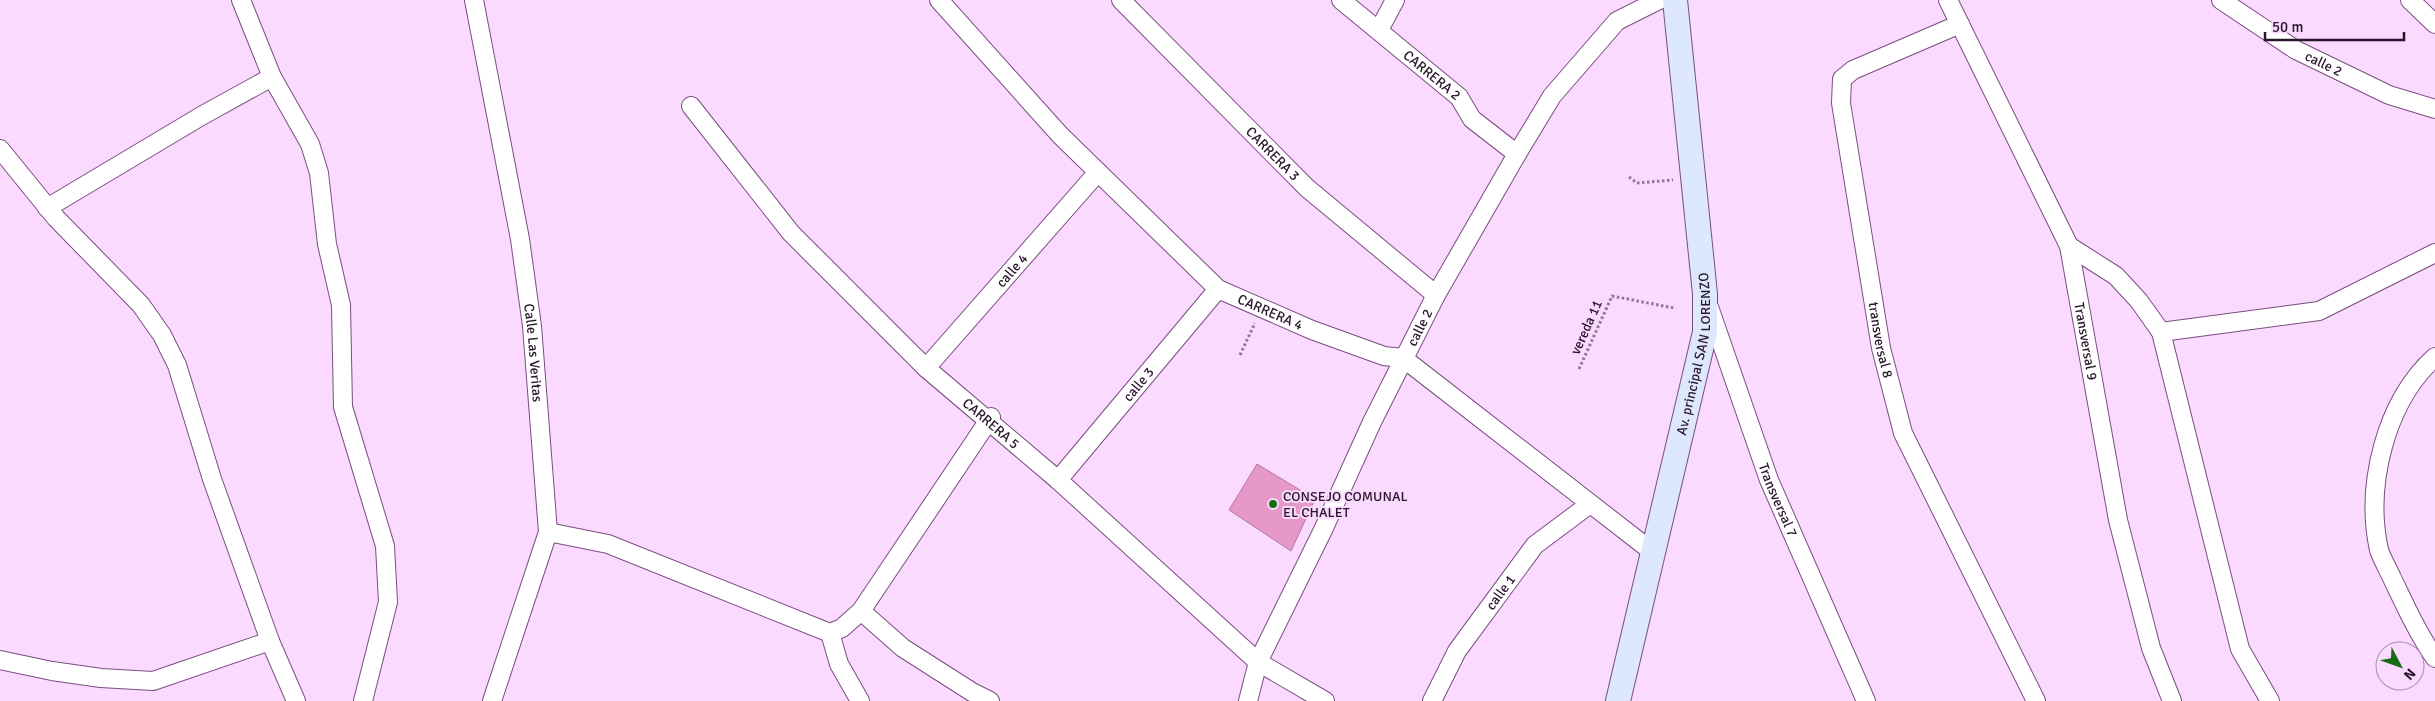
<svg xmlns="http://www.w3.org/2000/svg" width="2435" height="701" viewBox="0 0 2435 701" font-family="Signika,sans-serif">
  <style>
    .building { fill: #e698c8; stroke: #b977a0 }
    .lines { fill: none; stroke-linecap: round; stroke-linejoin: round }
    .minor-casing { stroke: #7b4d81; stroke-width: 20 }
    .secondary-casing { stroke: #7b4d81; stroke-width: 26 }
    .path { stroke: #907793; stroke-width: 3; stroke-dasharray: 2.5 2.5; stroke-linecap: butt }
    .minor { stroke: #fff; stroke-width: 18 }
    .secondary { stroke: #dee8fd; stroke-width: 24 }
    .poi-dot { fill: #166c15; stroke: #fadafe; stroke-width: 2 }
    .labels { text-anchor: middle; stroke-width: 4; stroke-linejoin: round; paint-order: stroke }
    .street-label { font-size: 14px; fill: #29162b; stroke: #fadafe }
    .poi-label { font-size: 14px; fill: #29162b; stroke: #fadafe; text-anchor: start }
  </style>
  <rect width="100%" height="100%" fill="#fadafe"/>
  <path class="building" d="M1257,464L1315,499L1291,551L1229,510Z"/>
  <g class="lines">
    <defs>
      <g id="minor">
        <path d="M241,0L272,77L310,144L319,173L327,244L341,305L343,407L385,546L388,602L363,701"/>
        <path id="s1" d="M474,0L520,239L532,326L548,532L492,701"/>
        <path id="s2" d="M939,0L1060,135L1218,289L1312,330L1384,356L1403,358L1654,553"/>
        <path id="s3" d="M1121,0L1307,188L1436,295"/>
        <path id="s4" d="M1341,0L1459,97L1472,119L1517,154"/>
        <path id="s5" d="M1948,0L2069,246L2118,520L2151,648L2172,701"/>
        <path id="s6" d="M2221,0L2296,50L2389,95L2435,109"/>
        <path d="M2410,0L2435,24"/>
        <path id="s7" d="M1960,24L1853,70L1842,79L1841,103L1881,348L1903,433L2036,701"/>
        <path d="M1379,30L1395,0"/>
        <path id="s8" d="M691,106L791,233L926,368L1058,480L1258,662L1325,701"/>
        <path d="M0,149L56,218L141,305L162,335L177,365L212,479L270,641L296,701"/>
        <path d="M47,208L203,115L272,77"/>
        <path d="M2069,246L2116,276L2139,301L2161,332L2319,311L2435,253"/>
        <path id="s9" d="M1709,307L1769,480L1866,701"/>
        <path d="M2161,332L2240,649L2270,701"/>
        <path d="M2435,357C2385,402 2365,486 2379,550C2382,559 2388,569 2392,578C2405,605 2418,634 2435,658"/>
        <path id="s10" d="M926,368L1098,172"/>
        <path id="s11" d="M1058,480L1218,289"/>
        <path d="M548,532L608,544L830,633L842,628L861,611L991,417"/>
        <path d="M861,611L903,648L972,692L990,701"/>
        <path d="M830,633L839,664L860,701"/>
        <path d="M0,660L52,671L101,678L153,681L270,641"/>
        <path id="s12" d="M1248,701L1258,662L1323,530L1372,422L1436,295L1517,154L1552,96L1617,21L1659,0"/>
        <path id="s13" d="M1432,701L1457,651L1535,545L1590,504"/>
      </g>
      <g id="secondary">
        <path id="s14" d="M1618,701L1705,332V294L1675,0"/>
      </g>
    </defs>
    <use href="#minor" class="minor-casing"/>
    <use href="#secondary" class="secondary-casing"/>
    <path class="path" d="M1629,177L1637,183L1673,180
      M1240,355L1255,323
      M1579,369L1612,296L1674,308"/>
    <use href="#minor" class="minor"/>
    <use href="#secondary" class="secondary"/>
  </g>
  <circle class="poi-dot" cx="1273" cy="504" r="5"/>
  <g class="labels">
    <g class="street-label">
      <text dy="5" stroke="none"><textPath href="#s6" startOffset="121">calle 2</textPath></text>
      <text dy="5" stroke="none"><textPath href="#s4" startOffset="118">CARRERA 2</textPath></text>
      <text dy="5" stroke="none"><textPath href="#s3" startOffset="216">CARRERA 3</textPath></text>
      <text dy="5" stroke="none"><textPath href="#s10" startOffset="130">calle 4</textPath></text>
      <text dy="5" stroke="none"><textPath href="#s2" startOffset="459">CARRERA 4</textPath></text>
      <text dy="5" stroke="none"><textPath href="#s12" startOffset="412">calle 2</textPath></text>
      <text transform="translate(1586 327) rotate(-66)" y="5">vereda 11</text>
      <text dy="5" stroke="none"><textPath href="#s7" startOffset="395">transversal 8</textPath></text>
      <text dy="5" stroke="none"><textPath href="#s5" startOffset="371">Transversal 9</textPath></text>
      <text dy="5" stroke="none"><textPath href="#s1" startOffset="358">Calle Las Veritas</textPath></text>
      <text dy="5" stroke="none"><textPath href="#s14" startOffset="356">Av. principal SAN LORENZO</textPath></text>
      <text dy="5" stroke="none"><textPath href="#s11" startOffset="125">calle 3</textPath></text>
      <text dy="5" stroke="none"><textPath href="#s8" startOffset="438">CARRERA 5</textPath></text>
      <text dy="5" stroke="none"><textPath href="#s9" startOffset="205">Transversal 7</textPath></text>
      <text dy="5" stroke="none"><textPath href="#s13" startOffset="129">calle 1</textPath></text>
    </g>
    <g class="poi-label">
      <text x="1283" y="501">CONSEJO COMUNAL<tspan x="1283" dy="16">EL CHALET</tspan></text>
    </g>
  </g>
  <g transform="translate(2400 666) rotate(131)"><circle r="24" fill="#fadafe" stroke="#a68caa"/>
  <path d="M0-4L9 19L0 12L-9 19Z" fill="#166c15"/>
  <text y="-8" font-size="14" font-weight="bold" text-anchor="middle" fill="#29162b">N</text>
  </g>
  <path d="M2265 32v8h139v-8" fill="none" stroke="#29162b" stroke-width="2.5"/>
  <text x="2272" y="32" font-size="15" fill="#29162b" stroke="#fadafe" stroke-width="4" paint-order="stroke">50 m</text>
</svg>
